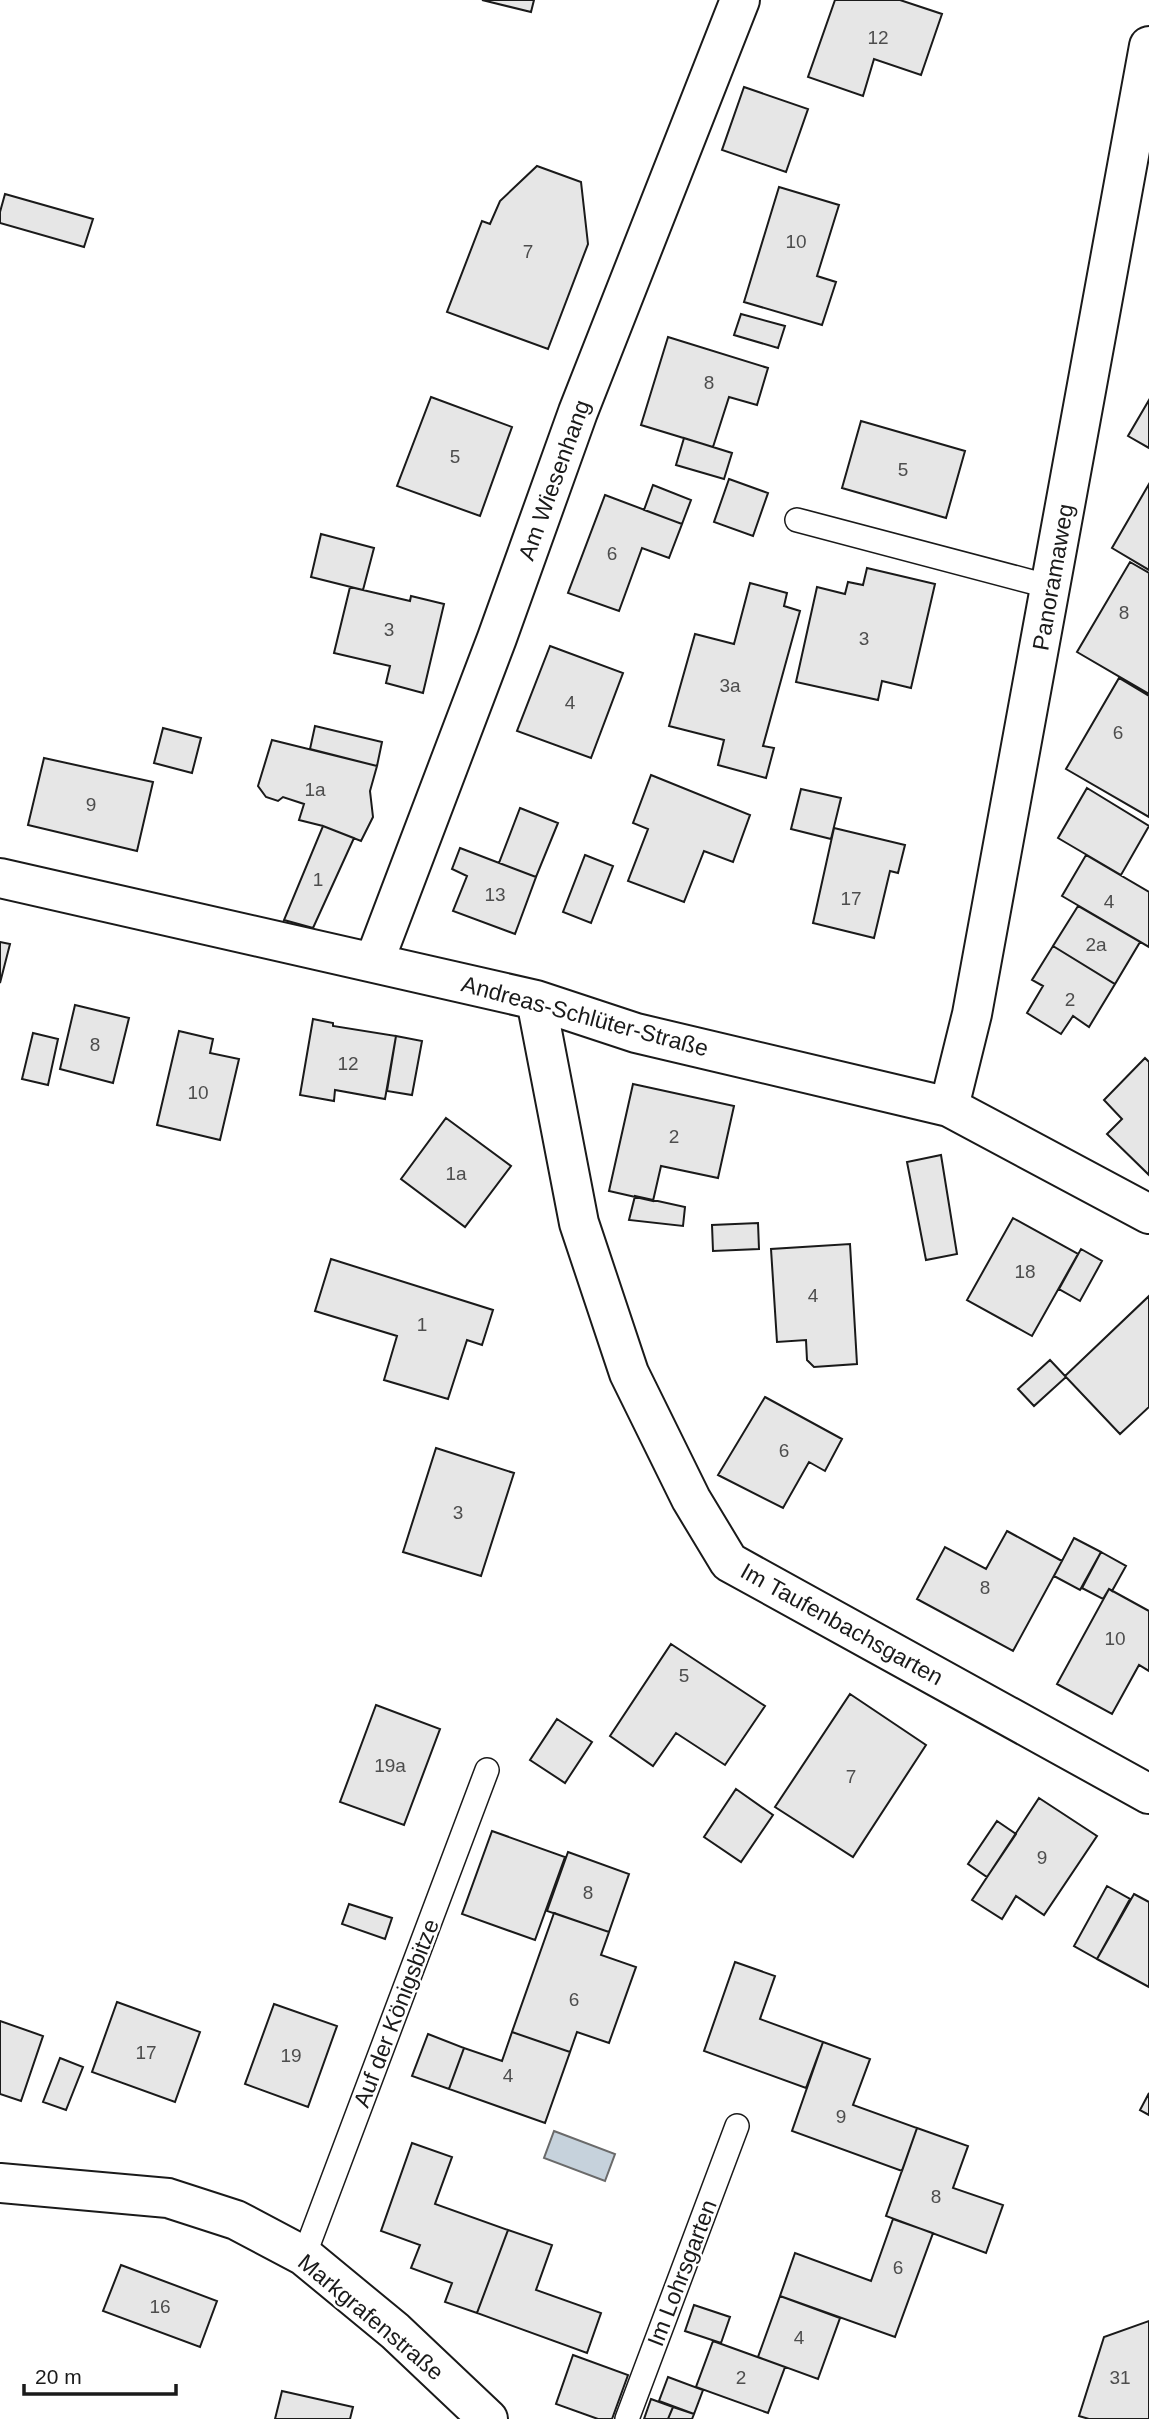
<svg xmlns="http://www.w3.org/2000/svg" width="1149" height="2419" viewBox="0 0 1149 2419" font-family="Arial,sans-serif">
  <style>
    .water { fill: #c6d2dc; stroke: #6a6a6a; stroke-width: 2 }
    .building { fill: #e6e6e6; stroke: #1a1a1a; stroke-width: 2 }
    .lines { fill: none; stroke-linecap: round; stroke-linejoin: round }
    .lane-casing { stroke: #1a1a1a; stroke-width: 26 }
    .street-casing { stroke: #1a1a1a; stroke-width: 42 }
    .lane { stroke: #fff; stroke-width: 23 }
    .street { stroke: #fff; stroke-width: 38 }
    .labels { text-anchor: middle; stroke-width: 5; stroke-linejoin: round; paint-order: stroke }
    .number-label { font-size: 19px; fill: #4d4d4d }
    .street-label { font-size: 23px; fill: #1a1a1a; stroke: #fff }
  </style>
  <rect width="100%" height="100%" fill="#fff"/>
  <path class="water" d="M554,2131L615,2154L605,2181L544,2158Z"/>
  <path class="building" d="M482,0H534L531,12Z
    M835,0H900L942,14L921,75L874,59L863,96L808,77Z
    M744,87L808,109L786,172L722,150Z
    M537,166L581,182L588,244L548,349L447,312L482,221L490,224L500,201Z
    M779,187L839,205L817,276L836,282L822,325L744,302Z
    M5,194L93,219L84,247L0,223V212Z
    M741,314L785,326L778,348L734,335Z
    M668,337L768,368L757,405L729,397L713,447L641,425Z
    M431,397L512,427L480,516L397,486Z
    M1149,400V448L1128,436Z
    M861,421L965,451L946,518L842,488Z
    M684,438L732,453L724,479L676,465Z
    M729,479L768,493L753,536L714,522Z
    M1149,484V570L1112,548Z
    M653,485L691,500L682,524L644,510Z
    M605,495L682,524L669,558L642,548L619,611L568,593Z
    M321,534L374,548L363,590L311,577Z
    M1130,562L1149,573V694L1077,652Z
    M867,568L935,584L911,688L882,681L878,700L796,682L817,587L845,594L848,582L863,585Z
    M750,583L787,593L784,606L800,611L763,746L774,748L766,778L718,765L724,740L669,726L695,634L734,644Z
    M350,587L410,601L411,596L444,604L423,693L386,683L390,666L334,653Z
    M550,646L623,673L591,758L517,731Z
    M1119,678L1149,696V817L1066,769Z
    M315,726L382,742L377,766L310,749Z
    M163,728L201,738L192,773L154,763Z
    M272,740L377,766L370,791L373,817L361,841L323,826L299,820L304,804L283,797L278,801L266,797L258,786Z
    M44,758L153,782L137,851L28,825Z
    M651,775L750,815L733,862L704,851L684,902L628,881L648,829L633,823Z
    M1087,788L1149,826L1121,875L1058,838Z
    M801,789L841,798L831,839L791,829Z
    M520,808L558,823L536,877L499,863Z
    M323,826L354,838L313,928L284,920Z
    M834,828L905,845L898,873L890,871L874,938L813,923Z
    M460,848L536,877L515,934L453,911L467,876L452,869Z
    M585,855L613,866L591,923L563,912Z
    M1086,855L1149,892V947L1062,896Z
    M1078,906L1140,942L1115,984L1053,946Z
    M0,942L10,944L0,983Z
    M1053,946L1115,984L1089,1027L1073,1016L1061,1034L1027,1013L1043,986L1032,980Z
    M75,1005L129,1018L113,1083L60,1069Z
    M313,1019L333,1023V1026L396,1036L385,1099L335,1090L334,1101L300,1095Z
    M179,1031L213,1039L210,1053L239,1059L220,1140L157,1125Z
    M33,1033L58,1039L48,1085L22,1079Z
    M396,1036L422,1041L412,1095L387,1091Z
    M1145,1058L1149,1062V1175L1107,1134L1122,1119L1104,1100Z
    M633,1084L734,1106L718,1178L661,1166L653,1201L609,1191Z
    M446,1118L511,1166L465,1227L401,1179Z
    M941,1155L957,1254L926,1260L907,1162Z
    M635,1196L685,1207L683,1226L629,1220Z
    M1013,1218L1078,1254L1032,1336L967,1300Z
    M758,1223L759,1249L713,1251L712,1225Z
    M850,1244L857,1364L814,1367L807,1360L806,1340L777,1342L771,1249Z
    M1081,1249L1102,1261L1080,1301L1059,1289Z
    M331,1259L493,1310L482,1345L467,1340L448,1399L384,1380L397,1336L315,1311Z
    M1149,1296V1407L1120,1434L1065,1376Z
    M1050,1360L1066,1377L1034,1406L1018,1389Z
    M765,1397L842,1439L825,1471L809,1462L783,1508L718,1475Z
    M436,1448L514,1473L481,1576L403,1552Z
    M1007,1531L1062,1561L1013,1651L917,1599L945,1547L986,1569Z
    M1074,1538L1101,1552L1080,1590L1054,1576Z
    M1101,1552L1126,1566L1112,1591L1109,1589L1103,1599L1082,1588Z
    M1109,1589L1149,1611V1671L1139,1665L1112,1714L1057,1684Z
    M671,1644L765,1706L725,1765L676,1733L653,1766L610,1736Z
    M850,1694L926,1745L853,1857L775,1807Z
    M376,1705L440,1729L404,1825L340,1802Z
    M557,1719L592,1742L565,1783L530,1760Z
    M736,1789L773,1815L741,1862L704,1837Z
    M1039,1798L1097,1836L1044,1915L1016,1896L1002,1919L972,1900Z
    M997,1821L1016,1834L987,1877L968,1864Z
    M492,1831L565,1857L535,1940L462,1914Z
    M568,1852L629,1874L609,1932L547,1911Z
    M1107,1886L1130,1899L1097,1959L1074,1946Z
    M1134,1894L1149,1902V1987L1097,1959Z
    M349,1904L392,1918L385,1939L342,1924Z
    M554,1913L609,1932L601,1955L636,1967L609,2043L577,2032L570,2052L512,2032Z
    M735,1962L775,1976L760,2019L823,2042L806,2088L704,2051Z
    M117,2002L200,2032L175,2102L92,2072Z
    M274,2004L337,2026L308,2107L245,2084Z
    M0,2021L43,2036L21,2101L0,2094Z
    M512,2032L570,2052L545,2123L449,2089L464,2048L502,2061Z
    M428,2034L464,2048L449,2089L412,2076Z
    M823,2042L870,2059L853,2105L917,2128L902,2171L792,2131Z
    M60,2058L83,2067L66,2110L43,2102Z
    M1149,2093V2115L1140,2110Z
    M917,2128L968,2146L953,2188L1003,2205L986,2253L886,2216Z
    M412,2143L452,2157L435,2204L508,2230L477,2313L445,2302L452,2283L411,2268L420,2245L381,2231Z
    M893,2219L933,2233L895,2337L780,2296L795,2253L871,2281Z
    M508,2230L552,2245L536,2290L601,2313L587,2353L477,2313Z
    M121,2265L217,2301L200,2347L103,2311Z
    M780,2296L840,2318L818,2379L758,2357Z
    M694,2305L730,2317L721,2343L685,2331Z
    M1149,2321V2419H1089L1079,2416L1104,2337Z
    M713,2341L785,2367L768,2413L696,2387Z
    M573,2355L628,2375L612,2419H598L556,2404Z
    M668,2377L703,2390L694,2414L659,2401Z
    M282,2391L353,2407L350,2419H275Z
    M651,2399L673,2407L668,2419H644Z
    M673,2407L694,2414L692,2419H668Z"/>
  <g class="lines">
    <defs>
      <path id="lane" d="M797,520L1051,587
        M304,2256L487,1770
        M627,2419L737,2126"/>
      <path id="street" d="M0,878L536,1000L636,1033L949,1107L1149,1214
        M374,962L497,638L578,412L740,0
        M536,1000L579,1223L629,1373L691,1499L729,1562L1149,1794
        M949,1107L972,1014L1149,46
        M0,2183L168,2198L236,2220L304,2256L395,2331L488,2419"/>
    </defs>
    <use href="#lane" class="lane-casing"/>
    <use href="#street" class="street-casing"/>
    <use href="#lane" class="lane"/>
    <use href="#street" class="street"/>
  </g>
  <g class="labels">
    <g class="number-label">
      <text x="878" y="44">12</text>
      <text x="796" y="248">10</text>
      <text x="528" y="258">7</text>
      <text x="709" y="389">8</text>
      <text x="455" y="463">5</text>
      <text x="903" y="476">5</text>
      <text x="612" y="560">6</text>
      <text x="1124" y="619">8</text>
      <text x="389" y="636">3</text>
      <text x="864" y="645">3</text>
      <text x="730" y="692">3a</text>
      <text x="570" y="709">4</text>
      <text x="1118" y="739">6</text>
      <text x="315" y="796">1a</text>
      <text x="91" y="811">9</text>
      <text x="318" y="886">1</text>
      <text x="495" y="901">13</text>
      <text x="851" y="905">17</text>
      <text x="1109" y="908">4</text>
      <text x="1096" y="951">2a</text>
      <text x="1070" y="1006">2</text>
      <text x="95" y="1051">8</text>
      <text x="348" y="1070">12</text>
      <text x="198" y="1099">10</text>
      <text x="674" y="1143">2</text>
      <text x="456" y="1180">1a</text>
      <text x="1025" y="1278">18</text>
      <text x="813" y="1302">4</text>
      <text x="422" y="1331">1</text>
      <text x="784" y="1457">6</text>
      <text x="458" y="1519">3</text>
      <text x="985" y="1594">8</text>
      <text x="1115" y="1645">10</text>
      <text x="684" y="1682">5</text>
      <text x="390" y="1772">19a</text>
      <text x="851" y="1783">7</text>
      <text x="1042" y="1864">9</text>
      <text x="588" y="1899">8</text>
      <text x="574" y="2006">6</text>
      <text x="146" y="2059">17</text>
      <text x="291" y="2062">19</text>
      <text x="508" y="2082">4</text>
      <text x="841" y="2123">9</text>
      <text x="936" y="2203">8</text>
      <text x="898" y="2274">6</text>
      <text x="160" y="2313">16</text>
      <text x="799" y="2344">4</text>
      <text x="741" y="2384">2</text>
      <text x="1120" y="2384">31</text>
    </g>
    <g class="street-label">
      <text transform="translate(554 480) rotate(-70)" y="8">Am Wiesenhang</text>
      <text transform="translate(1053 577) rotate(-80)" y="8">Panoramaweg</text>
      <text transform="translate(585 1016) rotate(15)" y="8">Andreas-Schlüter-Straße</text>
      <text transform="translate(842 1624) rotate(29)" y="8">Im Taufenbachsgarten</text>
      <text transform="translate(396 2013) rotate(-69)" y="8">Auf der Königsbitze</text>
      <text transform="translate(682 2273) rotate(-69)" y="8">Im Lohrsgarten</text>
      <text transform="translate(371 2317) rotate(40)" y="8">Markgrafenstraße</text>
    </g>
  </g>
  <path d="M24 2384v10h152v-10" fill="none" stroke="#1a1a1a" stroke-width="3.5"/>
  <text x="35" y="2384" font-size="21" fill="#1a1a1a" stroke="#ffffff" stroke-width="5" paint-order="stroke">20 m</text>
</svg>
